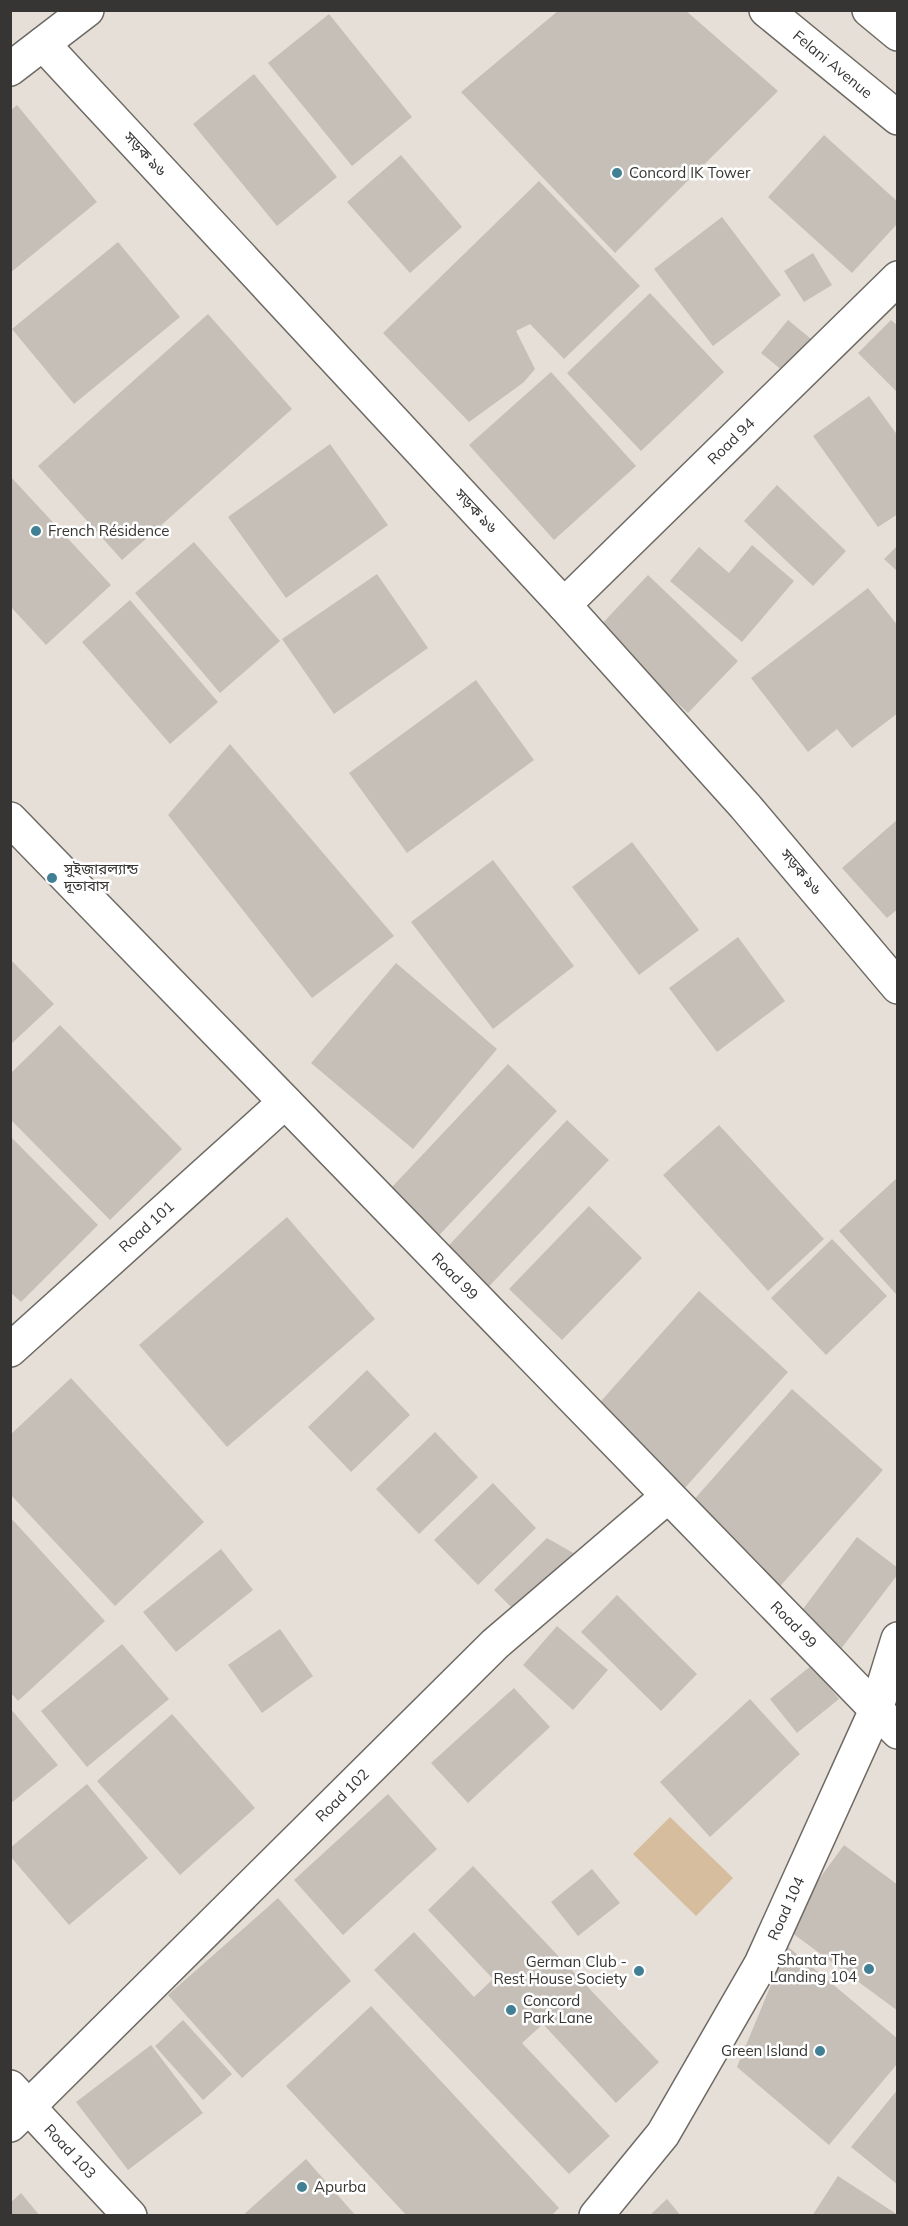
<svg xmlns="http://www.w3.org/2000/svg" width="908" height="2226" viewBox="0 0 908 2226" font-family="Mulish,'Noto Sans Bengali',sans-serif">
  <style>
    .green { fill: #d6bd9e }
    .building { fill: #c5bfb8 }
    .lines { fill: none; stroke-linecap: round; stroke-linejoin: round }
    .street-casing { stroke: #6e6963; stroke-width: 36 }
    .secondary-casing { stroke: #6e6963; stroke-width: 36 }
    .street { stroke: #fff; stroke-width: 33 }
    .secondary { stroke: #fff; stroke-width: 33 }
    .poi-dot { fill: #417f94; stroke: #fff; stroke-width: 2 }
    .labels { text-anchor: middle; stroke-width: 5; stroke-linejoin: round; paint-order: stroke }
    .street-label { font-size: 15px; fill: #373533; stroke: #fff }
    .poi-label { font-size: 15px; fill: #373533; stroke: #fff; text-anchor: start }
  </style>
  <rect width="100%" height="100%" fill="#e5dfd8"/>
  <path class="green" d="M670,1817L733,1878L696,1916L633,1854Z"/>
  <path class="building" d="M559,10H685L778,91L615,253L461,92Z
    M329,14L412,117L352,166L268,63Z
    M254,74L337,177L277,226L193,124Z
    M17,105L97,202L10,273V111Z
    M824,135L898,202V223L852,273L768,197Z
    M401,155L462,227L410,273L347,202Z
    M539,181L640,286L564,359L530,324L516,331L535,369L524,382L469,422L383,333Z
    M722,217L781,295L713,346L654,269Z
    M118,242L180,317L74,404L12,329Z
    M813,253L832,285L804,302L784,271Z
    M650,293L724,372L641,451L567,373Z
    M208,314L292,409L122,560L38,466Z
    M788,320L816,343L789,376L761,353Z
    M891,320L898,326V393L858,353Z
    M551,372L636,466L554,540L469,445Z
    M869,396L898,436V514L878,527L813,436Z
    M330,444L388,525L286,598L228,517Z
    M10,476L111,585L46,645L10,606Z
    M777,485L846,551L813,586L744,521Z
    M194,542L280,641L220,693L135,593Z
    M752,545L794,581L742,642L670,581L699,547L729,573Z
    M898,545V572L884,559Z
    M377,574L428,648L334,714L282,639Z
    M648,575L738,661L688,713L598,628Z
    M868,588L898,626V713L852,748L837,729L808,752L751,678Z
    M130,600L218,702L170,744L82,642Z
    M476,680L534,760L407,853L349,773Z
    M230,744L394,936L312,998L168,815Z
    M898,819V909L887,918L842,868Z
    M632,842L699,930L639,975L572,887Z
    M493,860L574,966L493,1029L411,922Z
    M738,937L785,1001L717,1052L669,988Z
    M10,959L54,1004L10,1045Z
    M396,963L497,1049L413,1149L311,1063Z
    M60,1025L182,1149L110,1220L10,1119V1074Z
    M508,1064L557,1111L426,1249L377,1203Z
    M567,1120L609,1160L477,1299L435,1260Z
    M719,1125L824,1239L768,1291L663,1175Z
    M10,1136L98,1225L21,1302L10,1292Z
    M898,1177V1293L896,1294L839,1231Z
    M589,1206L642,1258L562,1340L509,1289Z
    M287,1217L375,1319L227,1447L139,1345Z
    M832,1239L887,1296L826,1355L771,1298Z
    M699,1291L788,1372L668,1507L578,1427Z
    M367,1370L410,1415L351,1472L308,1427Z
    M71,1378L204,1522L115,1606L10,1494V1435Z
    M792,1389L883,1470L767,1601L676,1520Z
    M435,1432L478,1477L419,1534L376,1489Z
    M493,1483L536,1528L478,1585L434,1540Z
    M10,1517L105,1621L18,1701L10,1692Z
    M857,1537L898,1568V1574L834,1658L791,1625Z
    M547,1538L575,1554L516,1612L494,1590Z
    M221,1549L253,1590L176,1652L143,1612Z
    M617,1595L697,1674L661,1711L581,1632Z
    M557,1626L608,1670L573,1710L523,1665Z
    M280,1629L313,1676L262,1713L228,1665Z
    M122,1644L169,1699L87,1767L41,1711Z
    M812,1665L839,1699L797,1733L770,1699Z
    M514,1688L550,1727L468,1803L431,1763Z
    M750,1699L800,1754L710,1837L660,1782Z
    M10,1708L58,1765L10,1804Z
    M172,1714L255,1808L180,1875L97,1781Z
    M87,1784L148,1858L69,1925L10,1856V1848Z
    M388,1794L437,1849L343,1935L294,1880Z
    M844,1845L898,1885V2011L784,1927Z
    M473,1866L659,2062L616,2103L543,2024L522,2043L610,2136L569,2174L374,1970L414,1932L474,1997L493,1979L428,1910Z
    M592,1869L620,1903L578,1936L551,1902Z
    M278,1898L351,1981L242,2078L168,1995Z
    M787,1946L898,2039V2063L829,2145L737,2067Z
    M371,2006L559,2208L551,2216H407L286,2086Z
    M183,2020L232,2074L203,2100L155,2046Z
    M151,2045L203,2113L128,2170L76,2102Z
    M898,2089V2185L851,2147Z
    M306,2159L356,2216H242Z
    M838,2176L898,2215V2216H812Z
    M21,2193L40,2216H10V2203Z
    M667,2199L681,2216H649Z"/>
  <g class="lines">
    <defs>
      <g id="street">
        <path d="M43,44L564,605L745,806L898,987"/>
        <path d="M10,69L87,10"/>
        <path id="s1" d="M564,605L898,278"/>
        <path id="s2" d="M10,819L898,1732"/>
        <path id="s3" d="M10,1350L285,1102"/>
        <path id="s4" d="M10,2087L130,2216"/>
        <path id="s5" d="M10,2125L495,1644L668,1496"/>
        <path id="s6" d="M596,2216L663,2134L761,1964L876,1710L898,1639"/>
      </g>
      <g id="secondary">
        <path id="s7" d="M766,10L898,118"/>
        <path d="M869,10L898,34"/>
      </g>
    </defs>
    <use href="#street" class="street-casing"/>
    <use href="#secondary" class="secondary-casing"/>
    <use href="#street" class="street"/>
    <use href="#secondary" class="secondary"/>
  </g>
  <g class="poi-dot">
    <circle cx="617" cy="173" r="6"/>
    <circle cx="36" cy="531" r="6"/>
    <circle cx="52" cy="878" r="6"/>
    <circle cx="869" cy="1969" r="6"/>
    <circle cx="639" cy="1971" r="6"/>
    <circle cx="511" cy="2010" r="6"/>
    <circle cx="820" cy="2051" r="6"/>
    <circle cx="302" cy="2187" r="6"/>
  </g>
  <g class="labels">
    <g class="street-label">
      <text dy="5" stroke="none"><textPath href="#s7" startOffset="86">Felani Avenue</textPath></text>
      <text transform="translate(145 154) rotate(47)" y="5">সড়ক ৯৬</text>
      <text dy="5" stroke="none"><textPath href="#s1" startOffset="234">Road 94</textPath></text>
      <text transform="translate(476 511) rotate(47)" y="5">সড়ক ৯৬</text>
      <text transform="translate(801 872) rotate(50)" y="5">সড়ক ৯৬</text>
      <text dy="5" stroke="none"><textPath href="#s3" startOffset="184">Road 101</textPath></text>
      <text dy="5" stroke="none"><textPath href="#s2" startOffset="638">Road 99</textPath></text>
      <text dy="5" stroke="none"><textPath href="#s2" startOffset="1124">Road 99</textPath></text>
      <text dy="5" stroke="none"><textPath href="#s5" startOffset="468">Road 102</textPath></text>
      <text dy="5" stroke="none"><textPath href="#s6" startOffset="363">Road 104</textPath></text>
      <text dy="5" stroke="none"><textPath href="#s4" startOffset="88">Road 103</textPath></text>
    </g>
    <g class="poi-label">
      <text x="629" y="178">Concord IK Tower</text>
      <text x="48" y="536">French Résidence</text>
      <text x="64" y="874">সুইজারল্যান্ড<tspan x="64" dy="17">দূতাবাস</tspan></text>
      <text x="857" y="1965" text-anchor="end">Shanta The<tspan x="857" dy="17">Landing 104</tspan></text>
      <text x="627" y="1967" text-anchor="end">German Club -<tspan x="627" dy="17">Rest House Society</tspan></text>
      <text x="523" y="2006">Concord<tspan x="523" dy="17">Park Lane</tspan></text>
      <text x="808" y="2056" text-anchor="end">Green Island</text>
      <text x="314" y="2192">Apurba</text>
    </g>
  </g>
  <rect width="908" height="2226" fill="none" stroke="#373533" stroke-width="24"/>
</svg>
